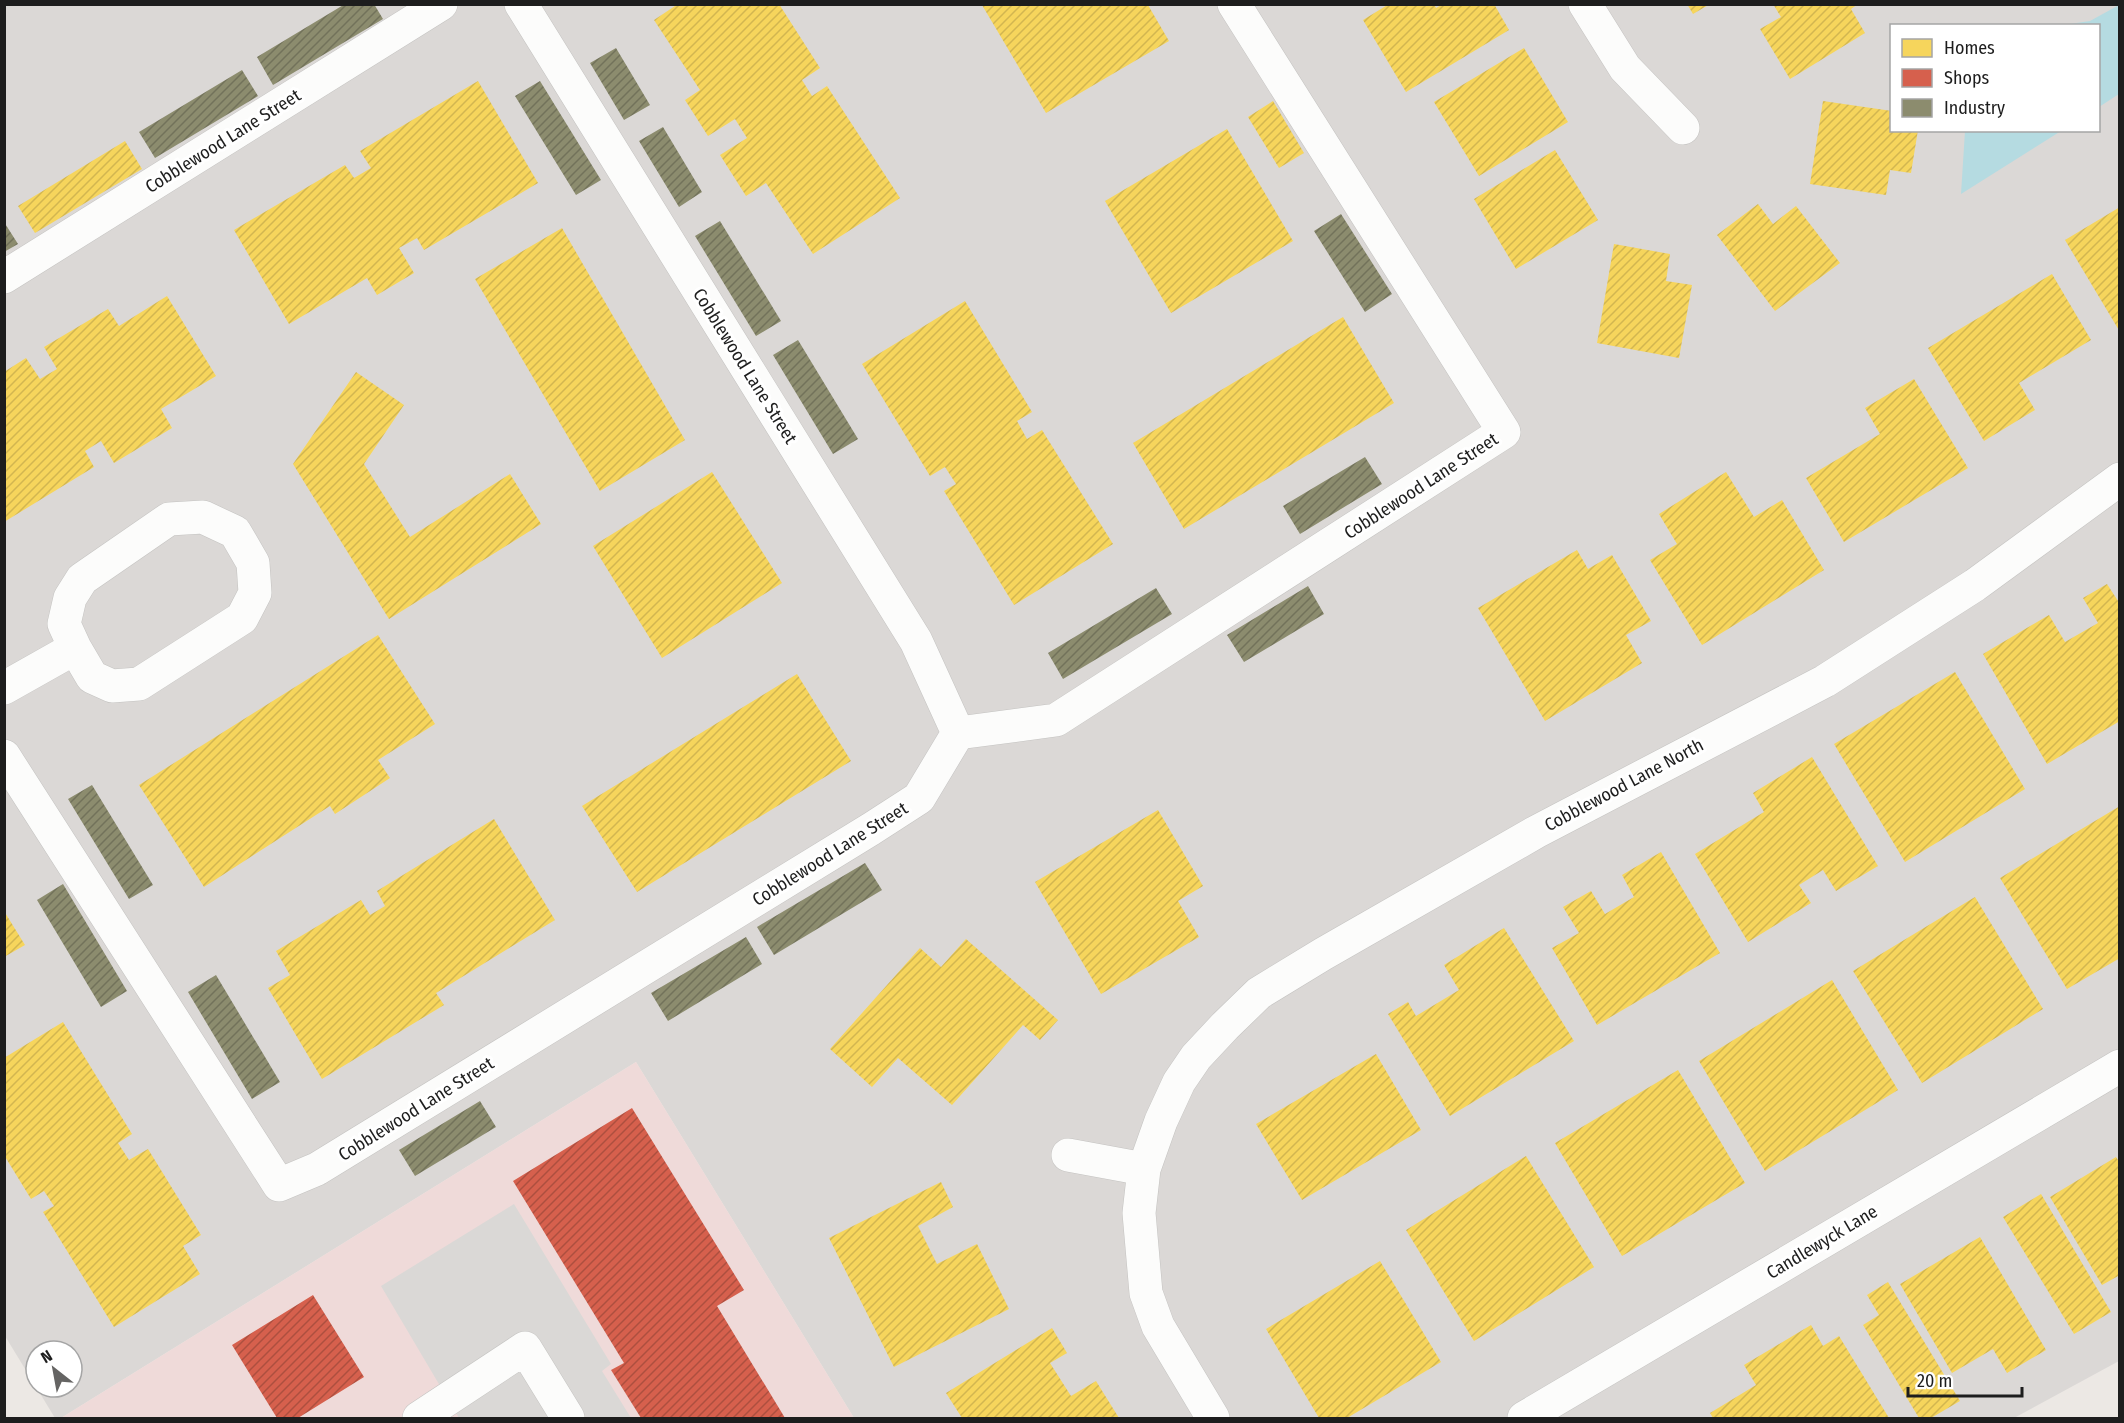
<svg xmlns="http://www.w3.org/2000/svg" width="2124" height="1423" viewBox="0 0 2124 1423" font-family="'Fira Sans Condensed',sans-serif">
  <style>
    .residential { fill: #dbd8d6; fill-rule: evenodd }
    .commercial { fill: #efdad9 }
    .religious { fill: #dad8d6 }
    .water { fill: #b5dbe1 }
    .homes { fill: url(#homes-hatch) }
    .shops { fill: url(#shops-hatch) }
    .industry { fill: url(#industry-hatch) }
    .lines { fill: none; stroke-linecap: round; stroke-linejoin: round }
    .minor-casing { stroke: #c4c3c1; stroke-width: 34 }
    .minor { stroke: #fcfcfb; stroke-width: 33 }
    .labels { text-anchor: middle; stroke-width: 6; stroke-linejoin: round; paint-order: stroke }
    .street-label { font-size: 18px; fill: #1d1d1d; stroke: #fff }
  </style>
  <defs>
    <pattern id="homes-hatch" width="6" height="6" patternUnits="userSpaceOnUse" patternTransform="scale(1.5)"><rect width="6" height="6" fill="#f6d55c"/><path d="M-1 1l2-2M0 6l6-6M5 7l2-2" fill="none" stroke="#d2b650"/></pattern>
    <pattern id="shops-hatch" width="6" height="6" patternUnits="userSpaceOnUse" patternTransform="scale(1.5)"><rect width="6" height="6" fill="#d6604d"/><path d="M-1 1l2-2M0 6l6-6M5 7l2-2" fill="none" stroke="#ad4f3f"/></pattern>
    <pattern id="industry-hatch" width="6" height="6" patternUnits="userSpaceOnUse" patternTransform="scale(1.5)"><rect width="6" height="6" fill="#8c8c6e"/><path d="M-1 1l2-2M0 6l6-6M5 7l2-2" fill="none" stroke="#72725a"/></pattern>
  </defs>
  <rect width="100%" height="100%" fill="#ece8e4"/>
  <path class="residential" d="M5,5H2119V1361L2014,1418H854L636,1062L61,1418H55L5,1336ZM1892,26H2098V130H1892ZM36,1351H72V1387H36Z"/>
  <path class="commercial" d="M636,1062L854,1418H61Z"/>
  <path class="religious" d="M514,1204L611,1364L602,1371L631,1418H459L381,1286Z"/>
  <path class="water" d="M2119,5V94L2099,107L2098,26L2063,25L2090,21Z
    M1965,131V130L2061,131L1961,194Z"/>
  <path class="homes" d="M678,4H779L820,68L802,80L812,96L827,86L900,198L813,254L766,183L746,196L720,155L747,138L735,119L708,136L685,100L700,90L654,20Z
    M1389,4H1434L1436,8L1443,4H1494L1509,30L1406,92L1363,20Z
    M1687,4H1710L1693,14Z
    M1773,4H1858L1851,9L1865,33L1790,79L1760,29L1781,17Z
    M982,5H1148L1169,41L1046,113Z
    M1524,48L1568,122L1479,176L1434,102Z
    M478,81L538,183L424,250L417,238L399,248L414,273L377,295L367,278L289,324L234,230L345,165L354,178L371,168L360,151Z
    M1273,101L1304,153L1279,168L1248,117Z
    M1823,101L1892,111V130H1918L1911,173L1890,170L1886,195L1810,184Z
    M1227,129L1293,241L1171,313L1105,201Z
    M125,141L142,169L35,233L18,206Z
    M1555,150L1598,220L1516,269L1474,199Z
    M1758,204L1773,224L1796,206L1840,263L1775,311L1717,235Z
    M2120,207V332L2065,240Z
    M562,228L685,440L600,491L475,279Z
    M1614,244L1670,254L1666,281L1692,285L1679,358L1597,343Z
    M2052,274L2091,340L2019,383L2035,410L1984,441L1928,348Z
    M167,296L216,376L161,409L172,428L114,463L101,441L85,451L94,467L4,522V372L26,358L40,379L57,369L44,347L108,309L119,326Z
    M965,301L1032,412L1017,421L1027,439L1042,430L1113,544L1014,605L944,491L956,484L945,467L930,476L862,364Z
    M1343,317L1394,403L1184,529L1133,443Z
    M356,372L404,405L364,464L410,537L510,474L541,524L389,619L293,464Z
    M1914,379L1968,468L1844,542L1806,478L1880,434L1865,408Z
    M712,472L782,583L662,658L593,546Z
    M1726,472L1754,517L1782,500L1824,570L1702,645L1650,560L1677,544L1659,514Z
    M1577,550L1588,569L1612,555L1651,621L1626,635L1642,663L1545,721L1478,608Z
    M2107,584L2120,604V721L2047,764L1983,654L2049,615L2065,642L2098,623L2083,598Z
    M378,635L435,724L378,760L390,778L335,814L330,806L204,887L139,785Z
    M1955,672L2025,789L1905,862L1834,744Z
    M797,674L851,761L637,892L582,806Z
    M1812,757L1878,866L1836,891L1823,870L1799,885L1811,903L1748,942L1695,854L1764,812L1753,793Z
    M2120,806V958L2067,989L2000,878Z
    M1158,810L1203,886L1178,901L1199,937L1101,994L1035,882Z
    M494,819L555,920L436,993L444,1005L322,1079L268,988L290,975L276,951L361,900L370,915L385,906L377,891Z
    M1661,852L1720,953L1597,1025L1552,948L1579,933L1563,907L1591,891L1605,914L1634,897L1622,875Z
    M1975,897L2043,1009L1922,1083L1853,971Z
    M4,911L25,945L4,957Z
    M1504,928L1574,1041L1450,1116L1388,1014L1408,1002L1416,1016L1459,990L1444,965Z
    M966,939L1058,1020L1040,1040L1023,1025L952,1105L898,1058L872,1087L830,1049L920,948L941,967Z
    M1832,980L1898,1090L1765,1171L1699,1061Z
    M63,1022L132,1134L118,1143L129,1160L148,1149L201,1235L183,1246L200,1274L114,1327L43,1212L54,1206L44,1191L31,1199L4,1155V1058Z
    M1376,1054L1421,1130L1302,1200L1256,1124Z
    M1678,1070L1745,1183L1622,1256L1555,1143Z
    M1526,1156L1594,1267L1474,1341L1406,1230Z
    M2116,1157L2120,1163V1275L2102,1285L2050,1197Z
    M941,1182L953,1207L918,1226L937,1264L977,1244L1009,1309L894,1367L829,1238Z
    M2041,1194L2111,1312L2074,1334L2003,1217Z
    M1980,1237L2046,1350L2007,1373L1993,1349L1952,1373L1900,1284Z
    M1380,1261L1441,1362L1347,1418H1319L1266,1329Z
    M1888,1282L1960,1401L1931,1418H1919L1863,1325L1879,1315L1867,1295Z
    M1811,1325L1823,1346L1839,1336L1889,1418H1713L1710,1413L1756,1385L1744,1365Z
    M1052,1328L1067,1353L1050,1363L1071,1396L1096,1381L1119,1418H962L946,1393Z"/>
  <path class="shops" d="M632,1108L744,1290L717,1306L785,1418H641L611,1370L624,1363L513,1181Z
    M313,1295L364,1377L298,1418H277L232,1345Z"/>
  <path class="industry" d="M345,4H374L383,19L273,85L257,57Z
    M616,48L650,105L624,120L590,63Z
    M242,70L258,96L155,158L139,132Z
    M540,81L601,180L576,195L515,96Z
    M663,127L702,192L679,207L639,141Z
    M1341,214L1392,294L1365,312L1314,231Z
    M720,221L781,321L756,336L695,236Z
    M4,222L18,244L4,252Z
    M798,340L858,439L833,454L773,355Z
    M1365,457L1382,484L1300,534L1283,506Z
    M1308,586L1324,614L1244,662L1227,635Z
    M1156,588L1172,614L1063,679L1048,653Z
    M92,785L153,885L129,899L68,799Z
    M865,863L882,890L774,955L757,927Z
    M63,884L127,991L101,1007L37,900Z
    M746,937L762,964L668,1021L651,993Z
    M216,975L280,1082L252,1099L188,992Z
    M480,1101L496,1127L415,1176L399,1150Z"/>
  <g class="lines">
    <defs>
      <path id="minor" d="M1585,4L1625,68L1683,128
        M4,277L441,4
        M203,517L235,532L253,563L255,593L242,618L139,684L112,686L92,677L75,648L64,624L70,598L82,579L169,519Z
        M4,688L75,648
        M958,733L1056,720L1504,432L1234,4
        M4,756L279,1185L317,1169L871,829L919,798L958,733L916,641L521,4
        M1068,1155L1144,1169
        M419,1418L525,1348L568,1418
        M1213,1418L1158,1326L1146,1293L1139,1213L1144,1169L1161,1121L1179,1082L1196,1057L1225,1026L1259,993L1323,954L1536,832L1825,681L1975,585L2120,479
        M1524,1418L2120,1066"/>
    </defs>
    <use href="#minor" class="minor-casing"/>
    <use href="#minor" class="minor"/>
  </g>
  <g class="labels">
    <g class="street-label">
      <text transform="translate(223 141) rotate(-32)" y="6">Cobblewood Lane Street</text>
      <text transform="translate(745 366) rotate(58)" y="6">Cobblewood Lane Street</text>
      <text transform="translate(1421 486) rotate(-33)" y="6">Cobblewood Lane Street</text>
      <text transform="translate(1624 785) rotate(-28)" y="6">Cobblewood Lane North</text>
      <text transform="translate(830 854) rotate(-32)" y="6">Cobblewood Lane Street</text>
      <text transform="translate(416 1109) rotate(-32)" y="6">Cobblewood Lane Street</text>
      <text transform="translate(1822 1242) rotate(-31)" y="6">Candlewyck Lane</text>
    </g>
  </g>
  <rect width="2124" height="1423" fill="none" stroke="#1d1d1d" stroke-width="12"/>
  <rect x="1890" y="24" width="210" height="108" fill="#ffffff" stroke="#a5a5a5" stroke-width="1.5"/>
  <rect x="1902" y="39" width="30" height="18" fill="#f6d55c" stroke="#a5a5a5" stroke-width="1.5"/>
  <text x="1944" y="54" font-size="18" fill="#1d1d1d">Homes</text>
  <rect x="1902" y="69" width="30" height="18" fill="#d6604d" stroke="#a5a5a5" stroke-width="1.5"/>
  <text x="1944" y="84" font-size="18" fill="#1d1d1d">Shops</text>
  <rect x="1902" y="99" width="30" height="18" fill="#8c8c6e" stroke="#a5a5a5" stroke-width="1.5"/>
  <text x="1944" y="114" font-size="18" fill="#1d1d1d">Industry</text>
  <g transform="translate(54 1369) rotate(329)"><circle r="28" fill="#ffffff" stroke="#a5a5a5" stroke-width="1.5"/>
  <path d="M0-4.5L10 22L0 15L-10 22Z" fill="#656463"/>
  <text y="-9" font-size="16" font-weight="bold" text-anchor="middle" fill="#1d1d1d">N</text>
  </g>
  <path d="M1908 1387v9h114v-9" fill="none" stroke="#1d1d1d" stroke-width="3"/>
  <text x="1917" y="1387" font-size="18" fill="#1d1d1d" stroke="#ffffff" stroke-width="4.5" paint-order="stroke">20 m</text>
</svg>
